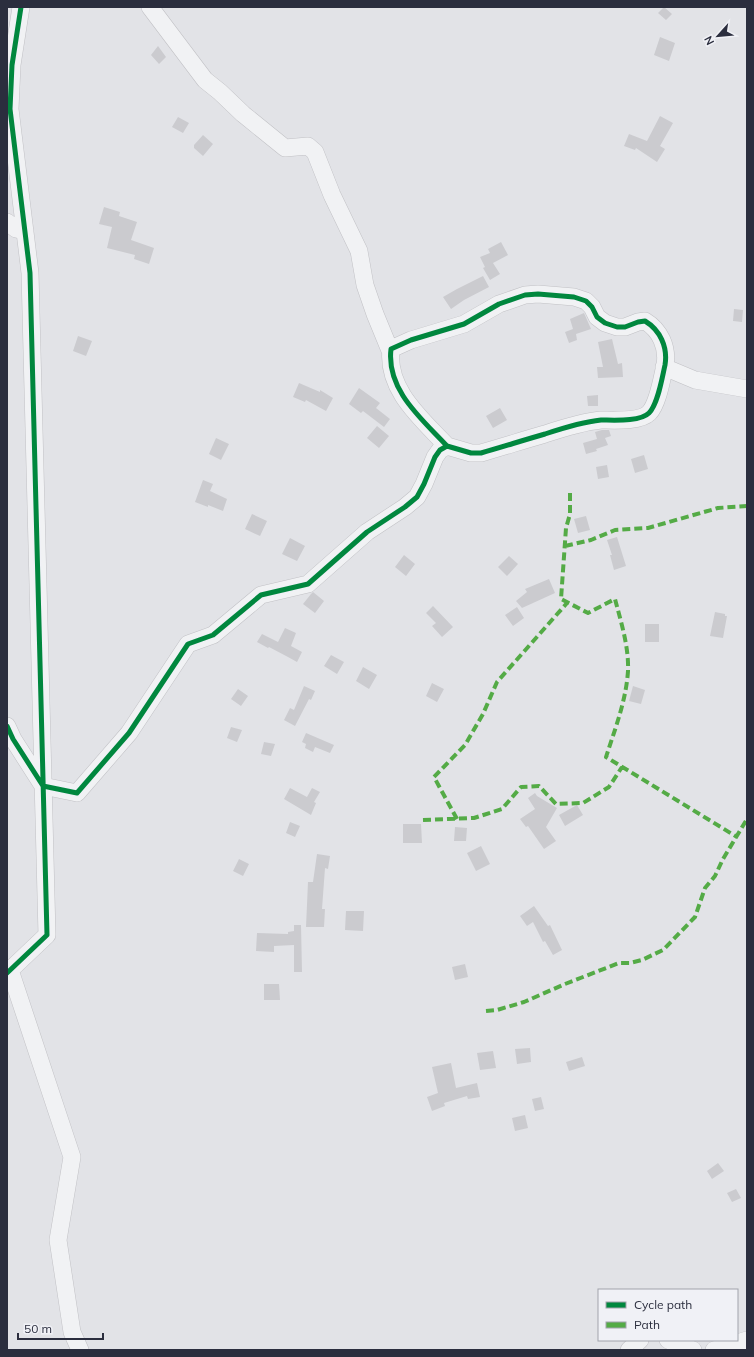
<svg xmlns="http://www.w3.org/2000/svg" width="754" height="1357" viewBox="0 0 754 1357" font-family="Mulish,sans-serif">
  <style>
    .building { fill: #cbcbcf }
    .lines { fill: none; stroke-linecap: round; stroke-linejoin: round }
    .minor-casing { stroke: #c1c1c5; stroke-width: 18 }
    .minor { stroke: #f1f2f4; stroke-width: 17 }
    .quiet { stroke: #54ab46; stroke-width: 4; stroke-dasharray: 8 4; stroke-linecap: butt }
    .cycleway-casing { stroke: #f0f1f6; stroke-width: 8 }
    .cycleway { stroke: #00873e; stroke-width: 5 }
  </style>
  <rect width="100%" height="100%" fill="#e2e3e7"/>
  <path class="building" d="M664,7L672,14L666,20L658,13Z
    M660,37L675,43L669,61L654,55Z
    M158,46L166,57L159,64L151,55Z
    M660,116L673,123L660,146L665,149L657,162L636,148L635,150L624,146L629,134L647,141Z
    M178,117L189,123L183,133L172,127Z
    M203,135L213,144L203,156L194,148V145Z
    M104,207L120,212L119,216L137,222L131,240L154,248L149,264L134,259L135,255L107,248L112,227L99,224Z
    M501,242L508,255L493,263L500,274L490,280L483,268L485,267L480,257L490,253L488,249Z
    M483,276L489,287L464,300L451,309L443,297L457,289Z
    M734,309L743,310L742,322L733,321Z
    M584,313L591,329L576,334L577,340L569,343L565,332L573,329L570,319Z
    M78,336L92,341L86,356L73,351Z
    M612,339L618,364L622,363L623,377L598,378L597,367H603L598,342Z
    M299,383L320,392V390L333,398L326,411L306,400L305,402L293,397Z
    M359,388L380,403L376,408L390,419L384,427L363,411L361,413L349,404Z
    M598,395V406H588L587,396Z
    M500,408L507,420L493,428L486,416Z
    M377,426L389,436L379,448L367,438Z
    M602,430H609L611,436L605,438L608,445L596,449L597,451L586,454L583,443L597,439L595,432Z
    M216,438L229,444L221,460L209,454Z
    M644,455L648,469L635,473L631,459Z
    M607,465L609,477L598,479L596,467Z
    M203,480L213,484L210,491L227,499L223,511L208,505V507L195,502Z
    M252,514L267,521L260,536L245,529Z
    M586,516L590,530L578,533L574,519Z
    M617,537L626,566L614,570L610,555H612L607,540Z
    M290,538L305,546L297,561L282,554Z
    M404,555L415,564L406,576L395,567Z
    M509,556L518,564L507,576L498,567Z
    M549,579L555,593L522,608L516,601L527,592L525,589Z
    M313,592L324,601L315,613L303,604L311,594Z
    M433,606L453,627L442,637L432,626L436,623L426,613Z
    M517,607L524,618L513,626L505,615Z
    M715,612L725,614V616H727L723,638L710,636Z
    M645,624H659V642H645Z
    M285,628L296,633L291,646L302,652L297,662L288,657L269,647L268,648L257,642L262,634L278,642Z
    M331,655L344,662L337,674L324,666Z
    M363,667L377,675L369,689L356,681Z
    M432,683L444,689L437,702L426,696Z
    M304,686L315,691L311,700L309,699L295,726L284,720L290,708L294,710Z
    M633,686L645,690L641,704L629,701Z
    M238,689L248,696L241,706L231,699Z
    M231,727L242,730L237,742L227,738Z
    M306,733L334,745L330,753L315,747L313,752L305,748L306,744L302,742Z
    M264,742L275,744L271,756L261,754Z
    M290,788L307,797L312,788L320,792L314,802L316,803L311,815L284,799Z
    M535,793L537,796L557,808L546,827L556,841L544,849L528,826L526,827L520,819L535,809L528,798Z
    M577,805L583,815L565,826L559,815Z
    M290,822L300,826L295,837L286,833Z
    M403,824H421L422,843H403Z
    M455,827L467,828L466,841H454Z
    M481,846L490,864L476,871L467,853Z
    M317,854L330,856L328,869L325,868L322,909H325L324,927H306L308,882H313Z
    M239,859L249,864L243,876L233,871Z
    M534,906L548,926L550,925L562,950L553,955L545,941L543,942L533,922L527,926L520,916Z
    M346,911H364L363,931L345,930Z
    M294,925H301L302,972H294V945L274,946V952L256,951L257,933L288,934V932L294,931Z
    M465,964L468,977L455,980L452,967Z
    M264,984H279L280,1000H264Z
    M530,1048L531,1062L517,1064L515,1049Z
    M493,1051L496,1068L480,1070L477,1053Z
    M582,1057L585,1066L569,1071L566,1062Z
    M451,1063L456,1088L477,1083L480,1097L468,1099L467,1096L444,1103L445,1106L432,1111L427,1097L438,1093L432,1067Z
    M541,1097L544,1109L535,1111L532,1099Z
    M525,1115L528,1128L515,1131L512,1118Z
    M718,1163L724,1171L712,1179L707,1171Z
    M736,1189L741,1198L732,1202L727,1193Z"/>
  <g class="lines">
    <defs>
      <path id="minor" d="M150,7L205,80L220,92L243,114L285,148L308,146L315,152L332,195L359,251L365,285L375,314L391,353
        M7,222L16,229L25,231
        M664,367L695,380L747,389
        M7,726L13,739L43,786L77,793L129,733L188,644L213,635L261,595L308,584L367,532L405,507L417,497L424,484L435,457L440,450L447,446L471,453H481C502,447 524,440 545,434C563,428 582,422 601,420C613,420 640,422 649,413C658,404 662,378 665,365C668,347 660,330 645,321L638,322L625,327H617L605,323L597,317L592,307L586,301L574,297L538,294L525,295L499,304L464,324L411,340L391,349C386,390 422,419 447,446
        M10,970L72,1157L58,1240L72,1332L80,1350
        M7,973L47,935L30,273L10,109L12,65L21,7
        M668,1340L693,1350
        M629,1350L640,1340
        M714,1350L747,1340"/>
    </defs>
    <use href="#minor" class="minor-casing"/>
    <use href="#minor" class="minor"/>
    <path class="quiet" d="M570,493V514L566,528L561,599L588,613L615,599C621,622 629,647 628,671C626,701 615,729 606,757L737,837
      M565,546L591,540L615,530L648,528L718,508L747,506
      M457,819L434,777L465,745L483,714L497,682L567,603
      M423,820L474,818L502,809L521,787L539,786L556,804L583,803L609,787L622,767
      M486,1011L497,1010L524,1002L565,984L619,963H630L642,960L663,950L695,917L705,888L715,876L723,859L747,819"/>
    <defs>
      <path id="cycleway" d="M7,726L13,739L43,786L77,793L129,733L188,644L213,635L261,595L308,584L367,532L405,507L417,497L424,484L435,457L440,450L447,446L471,453H481C502,447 524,440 545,434C563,428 582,422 601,420C613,420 640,422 649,413C658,404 662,378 665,365C668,347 660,330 645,321L638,322L625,327H617L605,323L597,317L592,307L586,301L574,297L538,294L525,295L499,304L464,324L411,340L391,349C386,390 422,419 447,446
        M7,973L47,935L30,273L10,109L12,65L21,7"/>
    </defs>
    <use href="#cycleway" class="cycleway-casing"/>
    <use href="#cycleway" class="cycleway"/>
  </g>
  <rect width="754" height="1357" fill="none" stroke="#2b2e3e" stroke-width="16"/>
  <rect x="598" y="1289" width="140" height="52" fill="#f0f1f6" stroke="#a1a3ac"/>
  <rect x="606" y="1302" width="20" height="6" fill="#00873e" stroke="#a1a3ac"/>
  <text x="634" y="1309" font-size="12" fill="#2b2e3e">Cycle path</text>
  <rect x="606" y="1322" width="20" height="6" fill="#54ab46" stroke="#a1a3ac"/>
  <text x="634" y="1329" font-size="12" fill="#2b2e3e">Path</text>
  <g transform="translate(718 36) rotate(243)" stroke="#f0f1f6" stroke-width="3" paint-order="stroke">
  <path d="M0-3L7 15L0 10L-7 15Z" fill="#2b2e3e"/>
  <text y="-6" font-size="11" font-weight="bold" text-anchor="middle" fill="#2b2e3e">N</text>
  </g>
  <path d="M18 1333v6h85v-6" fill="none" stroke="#2b2e3e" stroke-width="2"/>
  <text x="24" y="1333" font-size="12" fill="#2b2e3e" stroke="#f0f1f6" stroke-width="3" paint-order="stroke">50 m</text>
</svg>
